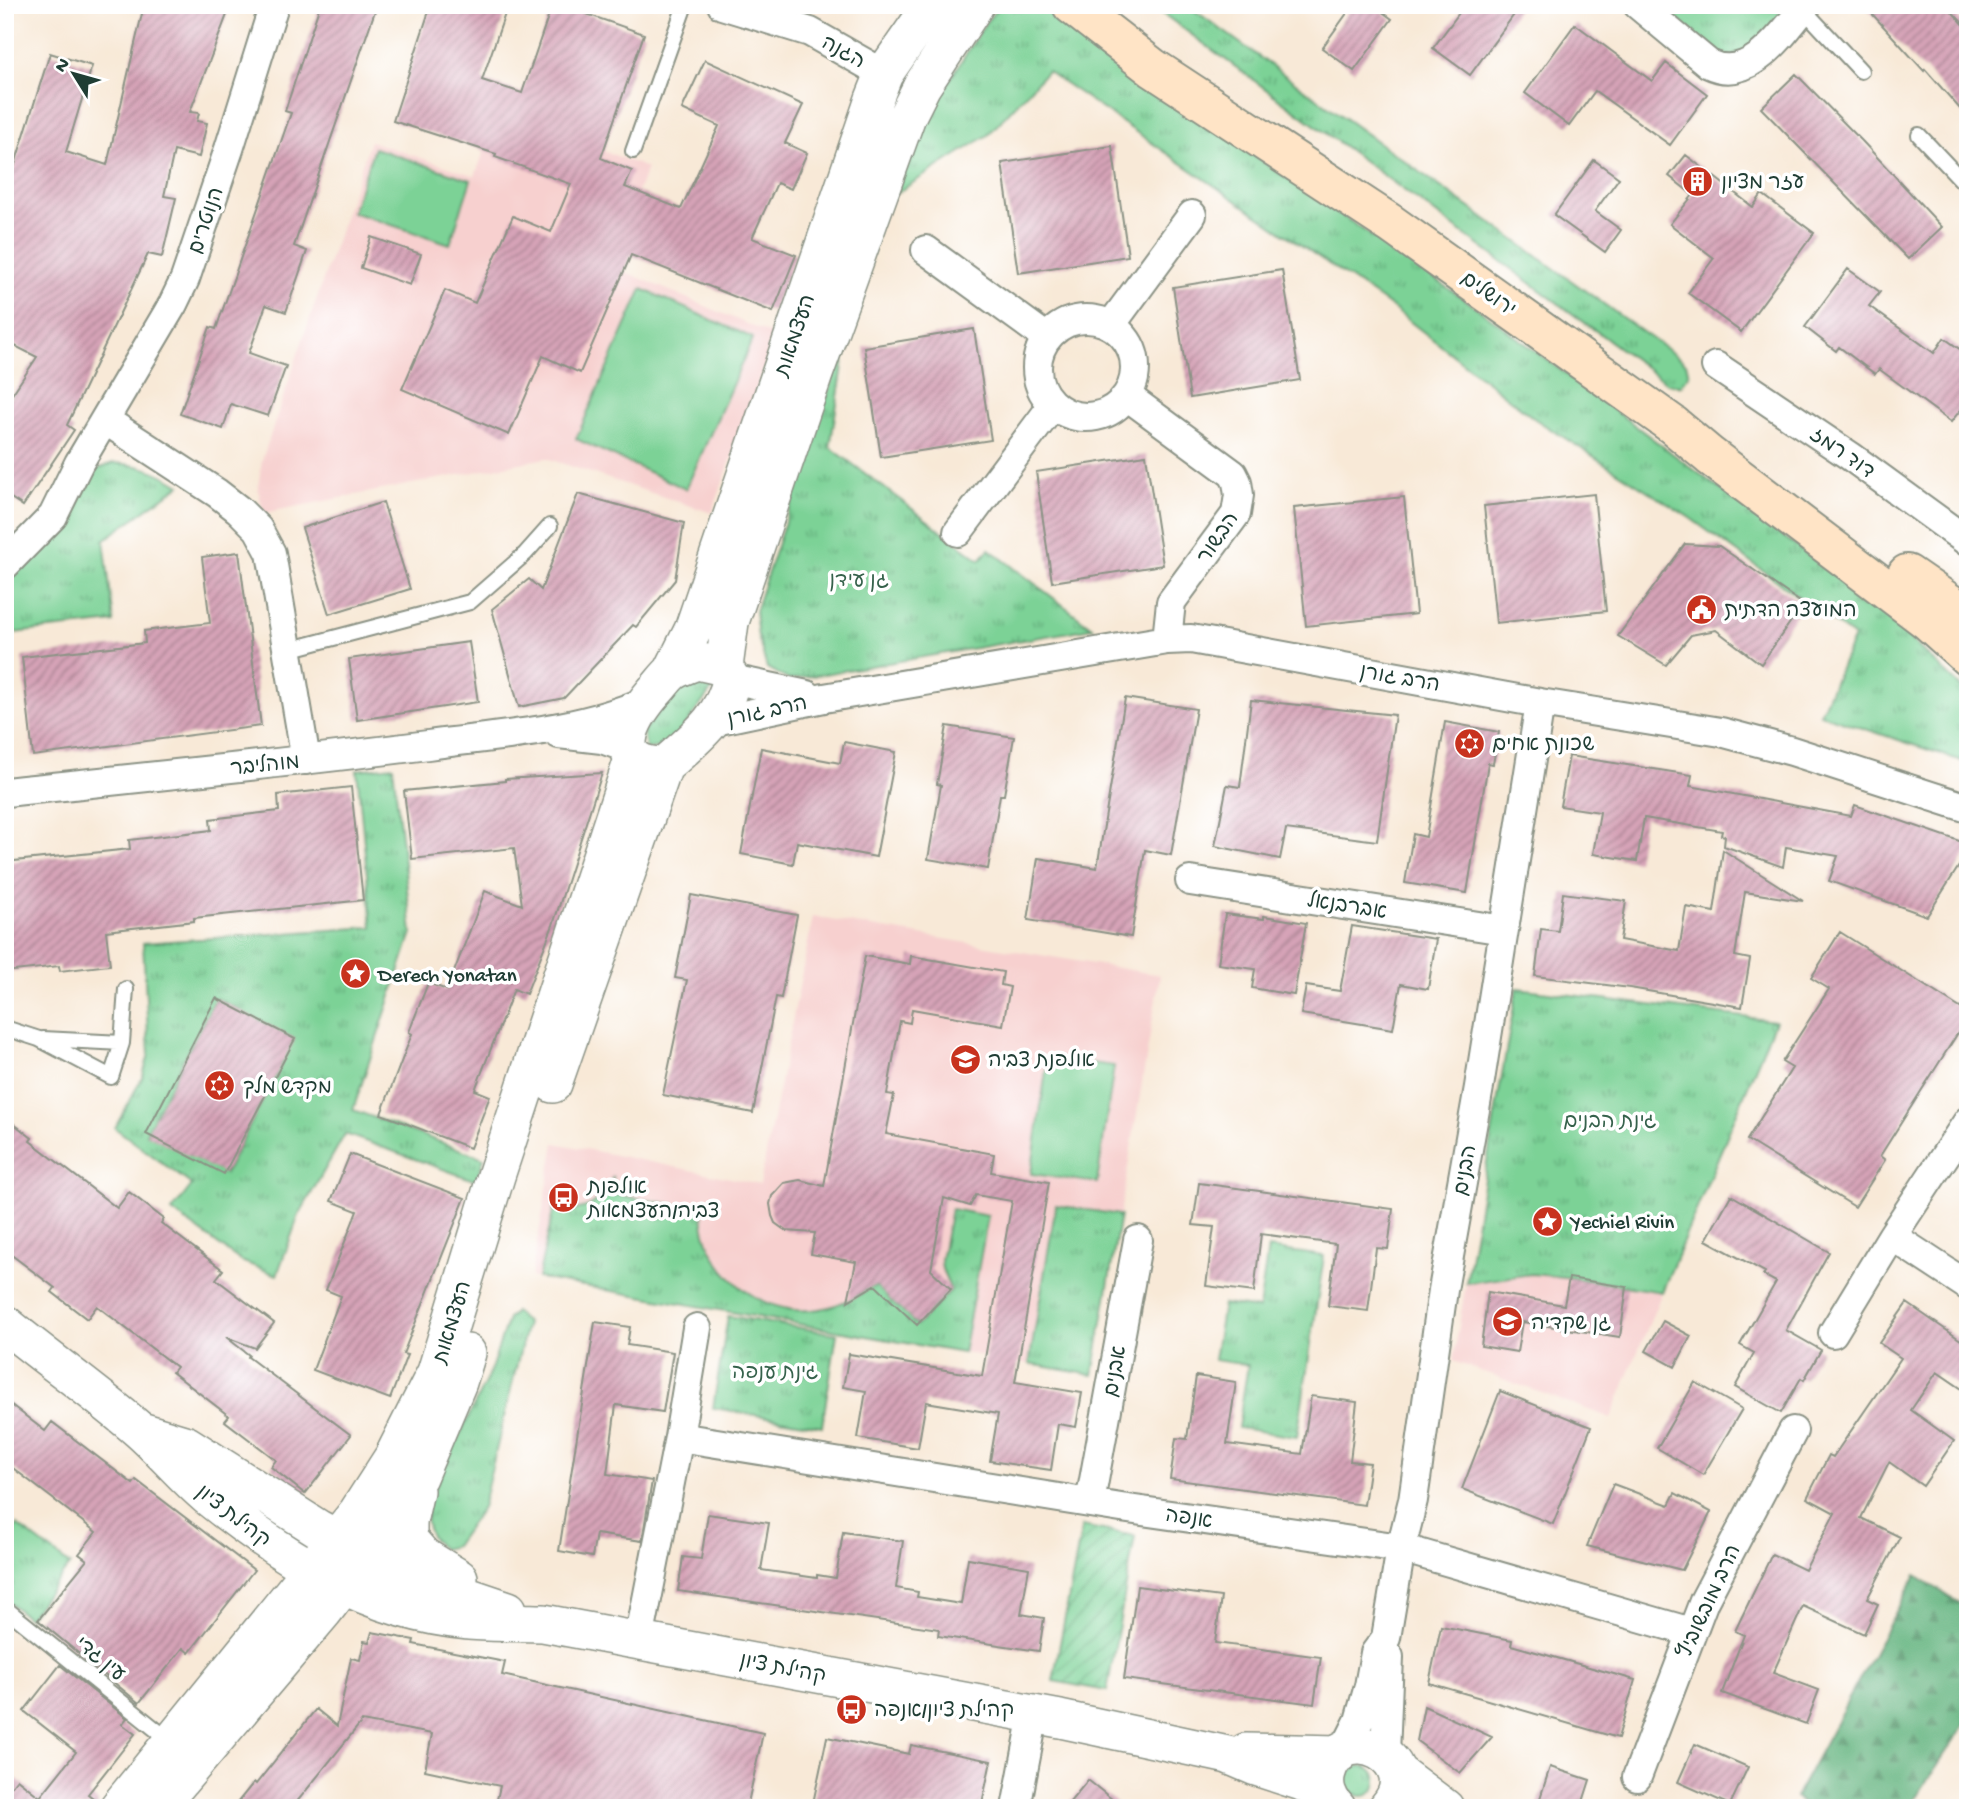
<svg xmlns="http://www.w3.org/2000/svg" width="1973" height="1813" viewBox="0 0 1973 1813" font-family="'Gochi Hand','Playpen Sans Hebrew',sans-serif">
  <style>
    .built { fill: #f7d0cf }
    .grass { fill: url(#grass-tufts); stroke: #4d8865; stroke-width: 2; fill-rule: evenodd }
    .forest { fill: url(#forest-firs); stroke: #42785a; stroke-width: 2 }
    .garden { fill: url(#garden-furrows); stroke: #4d8865; stroke-width: 2 }
    .pitch { fill: #7bd296; stroke: #4d8865; stroke-width: 2 }
    .building { fill: url(#building-hatch) }
    .lines { fill: none; stroke-linecap: round; stroke-linejoin: round }
    .service-casing { stroke: #8c9386; stroke-width: 18 }
    .minor-casing { stroke: #8c9386; stroke-width: 32 }
    .tertiary-casing { stroke: #8c9386; stroke-width: 40 }
    .secondary-casing { stroke: #8c9386; stroke-width: 42 }
    .service { stroke: #fff; stroke-width: 14 }
    .minor { stroke: #fff; stroke-width: 28 }
    .tertiary { stroke: #fff; stroke-width: 37 }
    .secondary { stroke: #ffe4c6; stroke-width: 38 }
    .labels { text-anchor: middle; stroke-width: 7; stroke-linejoin: round; paint-order: stroke }
    .street-label { font-size: 21px; fill: #1f3d34; stroke: #fff }
    .poi-label { font-size: 21px; fill: #1f3d34; stroke: #fff; text-anchor: start }
    .park-label { font-size: 21px; fill: #36624c; stroke: #fff }
  </style>
  <defs>
    <pattern id="grass-tufts" width="24" height="20" patternUnits="userSpaceOnUse" patternTransform="scale(1.75)"><rect width="24" height="20" fill="#7bd296"/><path d="M3 7l-1-3M5 7V3M7 7l1-3M15 17l-1-3M17 17v-4M19 17l1-3" fill="none" stroke="#64ac7b"/></pattern>
    <pattern id="forest-firs" width="22" height="20" patternUnits="userSpaceOnUse" patternTransform="scale(1.75)"><rect width="22" height="20" fill="#64b47f"/><path d="M5 1l3.5 6h-7zM16 11l3.5 6h-7z" fill="#529469"/></pattern>
    <pattern id="garden-furrows" width="10" height="10" patternUnits="userSpaceOnUse" patternTransform="scale(1.75)"><rect width="10" height="10" fill="#7bd296"/><path d="M-1 1l2-2M0 10L10 0M9 11l2-2" fill="none" stroke="#64ac7b"/></pattern>
    <pattern id="building-hatch" width="6" height="6" patternUnits="userSpaceOnUse" patternTransform="scale(1.75)"><rect width="6" height="6" fill="#d6a3b7"/><path d="M-1 1l2-2M0 6l6-6M5 7l2-2" fill="none" stroke="#ad8696"/></pattern>
  </defs>
  <rect width="100%" height="100%" fill="#fff"/>
  <filter id="ink" filterUnits="userSpaceOnUse"><feTurbulence type="fractalNoise" baseFrequency=".0143" numOctaves="2"/><feDisplacementMap in="SourceGraphic" scale="14" xChannelSelector="R" yChannelSelector="G"/><feConvolveMatrix kernelMatrix="1 2 1 2 8 2 1 2 1" color-interpolation-filters="sRGB"/></filter>
  <filter id="wash" filterUnits="userSpaceOnUse"><feTurbulence type="fractalNoise" baseFrequency=".00686" numOctaves="4" result="noise"/><feDisplacementMap in="SourceGraphic" scale="28" xChannelSelector="R" yChannelSelector="G"/><feGaussianBlur stdDeviation="1.57" result="paint"/><feColorMatrix in="noise" values="0 0 0 0 0 0 0 0 0 0 0 0 0 0 0 0 0 1.4 0 .05"/><feComposite in="paint" operator="in"/></filter>
  <g filter="url(#wash)">
    <rect width="100%" height="100%" fill="#f8e9d7"/>
    <path class="built" d="M499,110L647,168L607,264L775,336L712,513L546,458L263,513L258,487L262,460L370,141L475,176Z
      M813,917L1160,975L1120,1215L1056,1205L1029,1364L531,1277L555,1143L760,1184Z
      M1531,1274L1565,1277L1662,1292L1611,1418L1453,1361L1466,1283Z"/>
    <path class="grass" d="M1000,5H1046L1157,89L1483,312L1871,602L1968,694V763L1820,714L1854,637L1690,518L1535,419L1390,306L1047,71L988,135L895,194L922,124L986,22Z
      M1151,5H1187L1686,363L1689,375L1680,386L1667,383Z
      M1656,5H1795L1740,58L1715,54Z
      M848,334L830,447L980,560L989,549L1093,628L789,680L767,668L758,637L755,611Z
      M113,463C139,464 158,471 180,485L104,540L114,622L5,634V581L66,522L86,478L95,470Z
      M694,678L706,680L713,688L670,746L646,749L643,731L679,687Z
      M393,766L412,933L353,1110L484,1158L476,1181L345,1134L299,1215L277,1275L241,1261L172,1211L192,1185L115,1128L143,1076L149,1054L143,943L372,927L357,770ZM216,998L294,1039L225,1174L146,1133Z
      M1517,988L1775,1021L1662,1292L1565,1277L1531,1274L1466,1283Z
      M613,1176L611,1194L702,1209C701,1268 761,1320 820,1309C841,1305 858,1296 875,1285L917,1325L951,1290L942,1269L941,1260L951,1209L988,1216L963,1353L538,1278L554,1208C584,1214 601,1205 613,1176Z
      M1056,1205L1120,1215L1093,1375L1029,1364Z
      M1268,1248L1324,1256L1297,1437L1238,1428L1248,1365L1214,1360L1223,1304L1259,1309Z
      M515,1312L527,1323L482,1508L455,1546L443,1549C427,1537 424,1522 428,1502L490,1372L508,1319Z
      M728,1316L837,1334L822,1426L713,1408Z
      M17,1525L70,1565L28,1618L5,1599V1540Z
      M1347 1781a15 15 0 1 1 30 0a15 15 0 1 1-30 0Z"/>
    <path class="forest" d="M1916,1575L1968,1609V1719L1909,1808H1809L1795,1798Z"/>
    <path class="garden" d="M1082,1526L1135,1536L1107,1691L1053,1681Z"/>
    <path class="pitch" d="M374,148L471,180L450,244L352,212Z
      M642,289L753,338L686,489L576,439Z
      M1048,1057L1114,1066L1097,1183L1031,1174Z"/>
    <g id="blocks">
      <path class="building" d="M144,5H211L228,12L190,112L199,113L197,121L207,123L199,157L174,151L164,196L176,198L162,257L148,254L67,425L74,430L23,506L5,494V405L37,357L5,341V196L50,53L92,66L66,152L107,165Z
        M320,5H377L294,246L307,251L286,312L266,305L249,353L286,366L268,416L231,404L223,429L180,414L210,327L216,329L291,113L285,111Z
        M431,5H508L482,80L522,93L552,5H561L644,34L601,158L632,171L625,187L681,209L719,126L682,109L705,60L803,105L785,143L807,153L791,189L777,183L752,238L796,255L773,312L631,255L580,373L543,356L509,435L402,389L445,290L475,303L513,216L551,232L571,184L495,157L496,154L393,121Z
        M1353,5H1373L1392,19L1354,71L1322,48Z
        M1465,5H1521L1470,75L1433,48Z
        M1864,5H1946L1968,29V118L1925,69L1924,71Z
        M1575,24L1652,81L1666,63L1707,94L1670,145L1595,91L1569,126L1525,93Z
        M1796,74L1863,142L1942,227L1908,259L1761,108Z
        M1112,146L1128,256L1018,273L1002,163Z
        M1686,155L1753,207L1762,194L1814,233L1741,332L1688,293L1714,258L1670,224L1693,195L1669,176Z
        M1594,160L1619,178L1595,211L1621,230L1605,252L1554,215Z
        M371,237L421,254L410,285L361,268Z
        M1848,269L1880,292L1869,306L1934,353L1944,338L1968,355V400L1951,422L1879,369L1875,374L1839,347L1836,351L1805,327Z
        M1282,270L1300,380L1190,398L1173,287Z
        M974,329L991,440L881,457L864,347Z
        M1146,455L1163,565L1052,582L1036,472Z
        M578,494L684,523L675,580L636,627L633,625L564,698L519,707L492,609L529,579L541,590Z
        M1594,494L1606,611L1496,623L1484,506Z
        M1404,497L1416,614L1306,626L1294,508Z
        M383,502L410,589L329,614L302,528Z
        M1685,544L1719,546L1803,604L1761,664L1716,630L1691,635L1666,665L1618,636Z
        M239,552L261,726L33,756L22,657L145,643L144,631L210,623L202,557Z
        M469,642L478,702L357,720L349,659Z
        M1125,698L1196,709L1171,855L1145,850L1131,937L1028,920L1038,858L1097,868Z
        M1251,700L1395,715L1377,841L1286,829L1280,859L1215,846L1227,785L1240,787Z
        M1445,722L1499,732L1493,764L1488,763L1467,893L1405,883L1413,834L1426,837Z
        M947,726L1014,737L1004,795H1000L988,869L928,859L941,785L937,784Z
        M844,742L896,752L876,857L797,842L793,864L741,854L761,748L840,763Z
        M1569,756L1692,775L1690,786L1851,816L1855,805L1968,844V852L1927,916L1829,881L1838,856L1786,847L1783,867L1724,846L1725,836L1721,835L1722,831L1644,818L1637,861L1593,854L1600,812L1560,806Z
        M602,773L553,925L526,994L514,989L475,1090L490,1096L470,1148L381,1114L412,1034L409,1032L428,983L447,990L485,891L522,905L514,848L412,859L404,791L505,781V779Z
        M351,787L363,900L194,918V921L106,931L110,965L60,971L59,966L5,972V862L130,849L129,840L211,830L210,819L279,811L278,795Z
        M1723,850L1803,901L1745,892L1735,956L1750,959L1742,1007L1630,988L1535,976L1541,929L1558,931L1563,893L1626,901L1620,940L1679,951L1686,907L1714,912Z
        M691,895L797,915L781,998L776,997L753,1113L663,1095L687,980L675,978Z
        M1225,914L1264,919V916L1306,923L1294,995L1252,988L1255,969L1218,964Z
        M1352,926L1436,939L1428,989L1401,984L1393,1029L1301,1014L1306,986L1340,991Z
        M1840,932L1968,1013V1017L1880,1156L1885,1160L1855,1207L1747,1140L1792,1068L1782,1062L1829,989L1811,978Z
        M865,956L910,964L911,956L1003,972L1001,985L1010,987L1003,1025L912,1009L910,1023L900,1021L887,1094L894,1095L886,1134L994,1154L991,1172L1049,1182L1015,1382L1082,1393L1076,1427L1058,1424L1051,1470L990,1461L998,1414L926,1402L918,1448L858,1438L866,1391L843,1387L849,1354L982,1376L1012,1201L976,1195L970,1206L944,1198L931,1270L951,1289L917,1325L875,1285L848,1301L856,1262L811,1254L815,1233L786,1231L775,1223L772,1216L770,1204L772,1196L784,1183L800,1180L824,1186Z
        M216,998L295,1039L224,1174L146,1134Z
        M5,1117L32,1138L30,1141L117,1208L129,1192L164,1219L161,1223L223,1270L216,1279L274,1323L255,1348L226,1337L249,1355L248,1357L351,1435L305,1494L271,1467L276,1460L225,1421L229,1416L172,1372L176,1367L97,1306L87,1319L52,1292L55,1288L5,1250Z
        M350,1154L465,1198L403,1354L407,1355L390,1399L313,1370L341,1296L326,1290L357,1211L331,1201Z
        M1199,1183L1393,1209L1388,1249L1376,1248L1368,1311L1328,1306L1336,1244L1261,1234L1254,1292L1206,1286L1214,1227L1193,1225Z
        M1731,1195L1829,1252L1786,1330L1821,1350L1804,1380L1801,1378L1781,1413L1735,1387L1754,1353L1740,1345L1776,1282L1763,1275L1765,1272L1706,1240Z
        M1569,1278L1627,1287L1620,1337L1522,1322L1517,1352L1481,1346L1488,1292L1564,1305Z
        M1907,1303L1968,1345V1393L1937,1372L1911,1410L1954,1441L1923,1486L1889,1462L1861,1518L1900,1537L1867,1599L1878,1604L1864,1634L1803,1606L1773,1673L1819,1690L1806,1724L1722,1693L1744,1635L1735,1631L1772,1554L1805,1570L1835,1513L1807,1498L1829,1455L1833,1457L1901,1358L1879,1343Z
        M1663,1321L1691,1336L1675,1367L1646,1351Z
        M595,1322L630,1327L627,1345L673,1352L663,1412L616,1405L607,1474L652,1481L642,1541L596,1534L592,1557L559,1551Z
        M1196,1376L1236,1382L1227,1444L1302,1454L1311,1396L1357,1402L1350,1461L1370,1463L1364,1505L1170,1479L1176,1438L1187,1439Z
        M1695,1382L1742,1409L1703,1475L1657,1448Z
        M1500,1391L1591,1427L1553,1524L1462,1489Z
        M5,1400L45,1431L52,1422L133,1484L136,1480L254,1570L189,1653L183,1648L139,1703L38,1620L87,1560L79,1554L96,1532L5,1462Z
        M1613,1484L1669,1505L1675,1493L1711,1512L1682,1570L1587,1546Z
        M708,1514L769,1523L761,1570L817,1578V1575L836,1578L843,1532L903,1541L896,1588L918,1592L917,1597L961,1604L968,1558L1029,1568L1021,1614L1044,1618L1039,1651L938,1636L939,1629L678,1591L683,1557L701,1559Z
        M1137,1586L1221,1597L1215,1643L1321,1657L1314,1704L1124,1679Z
        M1441,1626L1512,1640L1511,1645L1635,1680L1618,1738L1429,1683Z
        M372,1632L414,1640L413,1644L505,1662L502,1675L763,1733L747,1808H514L496,1804L500,1786L425,1770L432,1734L362,1721L292,1808H233L254,1782L256,1784L316,1709L337,1726L351,1658L360,1660L364,1641L369,1642Z
        M60,1665L127,1718L122,1724L135,1734L88,1794L98,1802L97,1808H5V1794L17,1779L40,1797L76,1752L24,1711Z
        M1424,1706L1492,1737L1460,1773L1417,1741Z
        M827,1737L909,1754L911,1745L991,1761L981,1808H812Z
        M1695,1744L1748,1767L1730,1805L1678,1782Z
        M1550,1767L1590,1780L1581,1808H1537Z
        M1088,1780L1123,1808H1065Z"/>
    </g>
  </g>
  <g filter="url(#ink)">
    <use href="#blocks" fill-opacity="0" stroke="#8c9386" stroke-width="2"/>
    <g class="lines">
      <defs>
        <path id="service" d="M1803,9L1861,71
          M1919,135L1968,187
          M633,151L685,5
          M288,650L470,602L525,554L550,526
          M5,1028L39,1039L111,1077L122,1043L126,989
          M43,1039L122,1043
          M5,1608L170,1741"/>
        <path id="minor" d="M722,5L810,32L884,74
          M1638,5L1709,64C1750,84 1783,33 1806,5
          M926,250L1047,338
          M1037 368a49 49 0 1 1 98 0a49 49 0 1 1-98 0Z
          M1111,325L1192,215
          M1716,366L1850,456L1968,542
          M1127,396L1233,474L1237,482L1239,495L1236,514L1171,602L1167,640
          M105,420L217,493L239,510L258,529L271,553L306,760
          M958,532L1053,405
          M5,565L53,516L79,463L173,304L185,279L229,149L274,5
          M731,679L807,695
          M710,722L824,698L1167,640L1191,639L1540,703L1721,732L1792,751L1968,808
          M559,734L602,739L627,748
          M5,792C146,777 288,763 428,745C501,735 579,731 646,701
          M1190,881L1504,930
          M1892,1236L1968,1286
          M1833,1333L1892,1236L1968,1121
          M679,1437L1121,1508L1401,1548L1691,1632
          M1090,1502L1138,1240
          M639,1640L679,1437L697,1328
          M1345,1749L1359,1721L1369,1686L1375,1653L1386,1638L1401,1548L1413,1500L1443,1290L1479,1087L1540,703
          M1385,1754L1389,1657
          M1637,1777L1704,1601L1793,1431
          M1016,1808L1034,1714"/>
        <path id="tertiary" d="M697,661L724,667L731,679C726,716 691,742 664,766C606,765 630,720 654,692C660,686 666,677 672,672C680,667 689,664 697,661Z
          M724,667L730,622L814,374L907,116L922,86L975,5
          M672,672L693,630L874,99L884,74L932,5
          M553,1084L664,766
          M5,1324C49,1360 96,1393 139,1430C163,1451 183,1476 208,1497C285,1559 368,1612 469,1621C493,1623 519,1622 543,1623L1060,1719L1228,1755L1256,1767L1302,1782L1328,1796
          M144,1432L187,1445L319,1529L388,1566L428,1583L508,1610
          M415,1491L408,1522V1539L423,1556L459,1578
          M1246,1752L1339,1754
          M1397,1772L1445,1808
          M118,1808L357,1513L393,1457L436,1372L496,1176L633,759
          M157,1808L324,1611L367,1555L418,1477L458,1382L467,1353
          M1337,1808C1328,1799 1323,1785 1327,1772C1343,1716 1429,1761 1387,1808"/>
        <path id="secondary" d="M1072,5L1153,68L1391,224L1673,425L1710,456L1927,620L1968,657
          M1907,574L1968,616"/>
      </defs>
      <use href="#service" class="service-casing"/>
      <use href="#minor" class="minor-casing"/>
      <use href="#tertiary" class="tertiary-casing"/>
      <use href="#secondary" class="secondary-casing"/>
      <use href="#service" class="service"/>
      <use href="#minor" class="minor"/>
      <use href="#tertiary" class="tertiary"/>
      <use href="#secondary" class="secondary"/>
    </g>
  </g>
  <defs>
    <symbol id="building-disc" viewBox="-11 -11 22 22"><circle r="9.5" fill="#c8321e" stroke="#fff"/><path d="M-4-6H4V6H1V3H-1V6H-4ZM-2.5-4.3h1.7v1.8h-1.7ZM.8-4.3h1.7v1.8H.8ZM-2.5-1h1.7V.8h-1.7ZM.8-1h1.7V.8H.8Z" fill="#fff"/></symbol>
    <symbol id="civic-disc" viewBox="-11 -11 22 22"><circle r="9.5" fill="#c8321e" stroke="#fff"/><path d="M-.6-6.5H3V-4.5H.6V-3L4-1V1h2V6H-6V1h2V-1L-.6-3ZM-1.2 2.5V6h2.4V2.5Z" fill="#fff"/></symbol>
    <symbol id="synagogue-disc" viewBox="-11 -11 22 22"><circle r="9.5" fill="#c8321e" stroke="#fff"/><path d="M0-6.5L5.6 3.2H-5.6ZM0 6.5L5.6-3.2H-5.6Z" fill="#fff"/></symbol>
    <symbol id="sight-disc" viewBox="-11 -11 22 22"><circle r="9.5" fill="#c8321e" stroke="#fff"/><path d="M0-6L1.8-2.2L6-1.7L2.9 1.2L3.7 5.4L0 3.3L-3.7 5.4L-2.9 1.2L-6-1.7L-1.8-2.2Z" fill="#fff"/></symbol>
    <symbol id="school-disc" viewBox="-11 -11 22 22"><circle r="9.5" fill="#c8321e" stroke="#fff"/><path d="M0-5L7-2L0 1L-7-2ZM-4 1L0 2.5L4 1V4Q0 6-4 4Z" fill="#fff"/></symbol>
    <symbol id="bus-disc" viewBox="-11 -11 22 22"><circle r="9.5" fill="#c8321e" stroke="#fff"/><path d="M-5-6H5V4H4V6H2V4H-2V6H-4V4H-5ZM-3.5-4V0h7V-4ZM-3.5 1.2v1.5H-2V1.2ZM2 1.2v1.5H3.5V1.2Z" fill="#fff"/></symbol>
  </defs>
  <g fill-rule="evenodd">
    <use href="#building-disc" x="1680" y="164" width="35" height="35"/>
    <use href="#civic-disc" x="1684" y="592" width="35" height="35"/>
    <use href="#synagogue-disc" x="1452" y="726" width="35" height="35"/>
    <use href="#sight-disc" x="338" y="956" width="35" height="35"/>
    <use href="#school-disc" x="948" y="1042" width="35" height="35"/>
    <use href="#synagogue-disc" x="202" y="1068" width="35" height="35"/>
    <use href="#bus-disc" x="546" y="1180" width="35" height="35"/>
    <use href="#sight-disc" x="1530" y="1204" width="35" height="35"/>
    <use href="#school-disc" x="1490" y="1304" width="35" height="35"/>
    <use href="#bus-disc" x="834" y="1692" width="35" height="35"/>
  </g>
  <g class="labels">
    <g class="street-label">
      <text transform="translate(844 51) rotate(29)" y="7">הגנה</text>
      <text transform="translate(205 220) rotate(-71)" y="7">הנוטרים</text>
      <text transform="translate(1489 293) rotate(35)" y="7">ירושלים</text>
      <text transform="translate(794 335) rotate(-71)" y="7">העצמאות</text>
      <text transform="translate(1843 452) rotate(35)" y="7">דוד רמז</text>
      <text transform="translate(1217 537) rotate(-56)" y="7">הבשור</text>
      <text transform="translate(1400 677) rotate(10)" y="7">הרב גורן</text>
      <text transform="translate(767 710) rotate(-12)" y="7">הרב גורן</text>
      <text transform="translate(265 764) rotate(-6)" y="7">מוהליבר</text>
      <text transform="translate(1347 905) rotate(9)" y="7">אברבנאל</text>
      <text transform="translate(1464 1170) rotate(-80)" y="7">הבנים</text>
      <text transform="translate(451 1322) rotate(-73)" y="7">העצמאות</text>
      <text transform="translate(1114 1371) rotate(-80)" y="7">אבנים</text>
      <text transform="translate(234 1515) rotate(38)" y="7">קהילת ציון</text>
      <text transform="translate(1189 1517) rotate(8)" y="7">אנפה</text>
      <text transform="translate(1708 1601) rotate(-65)" y="7">הרב מובשוביץ</text>
      <text transform="translate(101 1658) rotate(39)" y="7">עין גדי</text>
      <text transform="translate(783 1667) rotate(11)" y="7">קהילת ציון</text>
    </g>
    <g class="poi-label">
      <text x="1721" y="188">עזר מציון</text>
      <text x="1724" y="616">המועצה הדתית</text>
      <text x="1492" y="750">שכונת אחים</text>
      <text x="378" y="981">Derech Yonatan</text>
      <text x="988" y="1066">אולפנת צביה</text>
      <text x="243" y="1093">מקדש מלך</text>
      <text x="587" y="1193">אולפנת<tspan x="587" dy="24">צביה/העצמאות</tspan></text>
      <text x="1571" y="1228">Yechiel Rivin</text>
      <text x="1531" y="1329">גן שקדיה</text>
      <text x="874" y="1716">קהילת ציון/אנפה</text>
    </g>
    <g class="park-label">
      <text x="859" y="586">גן עידן</text>
      <text x="1610" y="1127">גינת הבנים</text>
      <text x="775" y="1378">גינת ענפה</text>
    </g>
  </g>
  <rect width="1973" height="1813" fill="none" stroke="#fff" stroke-width="28"/>
  <g transform="translate(74 74) rotate(307)" stroke="#ffffff" stroke-width="5" paint-order="stroke">
  <path d="M0-5L12 26L0 18L-12 26Z" fill="#1f3d34"/>
  <text y="-10" font-size="19" font-weight="bold" text-anchor="middle" fill="#1f3d34">N</text>
  </g>
</svg>
